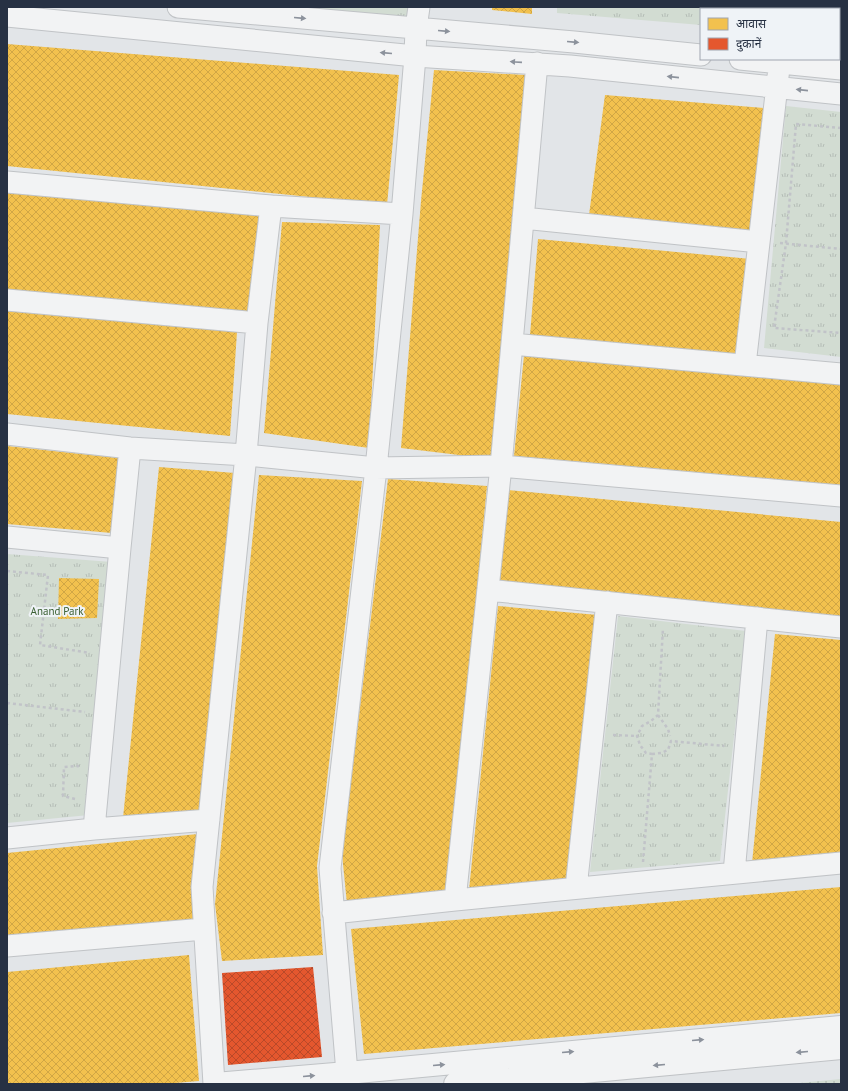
<svg xmlns="http://www.w3.org/2000/svg" width="848" height="1091" viewBox="0 0 848 1091" font-family="'PT Sans','Noto Sans Devanagari',sans-serif">
  <style>
    .grass { fill: url(#grass-dots) }
    .park { fill: url(#park-tufts) }
    .homes { fill: url(#homes-cross-hatch) }
    .shops { fill: url(#shops-cross-hatch) }
    .lines { fill: none; stroke-linecap: round; stroke-linejoin: round }
    .minor-casing { stroke: #c0c3c6; stroke-width: 23 }
    .tertiary-casing { stroke: #c0c3c6; stroke-width: 24 }
    .path { stroke: #c1c3c8; stroke-width: 2.5; stroke-dasharray: 3 3; stroke-linecap: butt }
    .minor { stroke: #f2f3f4; stroke-width: 21 }
    .tertiary { stroke: #f2f3f4; stroke-width: 22 }
    .oneway { fill: #8c929c }
    .labels { text-anchor: middle; stroke-width: 4; stroke-linejoin: round; paint-order: stroke }
    .park-label { font-size: 11px; fill: #3b6033; stroke: #eff3f7 }
  </style>
  <defs>
    <pattern id="grass-dots" width="8" height="8" patternUnits="userSpaceOnUse"><rect width="8" height="8" fill="#d2dcd2"/><path d="M2 2h.1M6 6h.1" fill="none" stroke="#b4bdb6" stroke-width="1.8" stroke-linecap="round"/></pattern>
    <pattern id="park-tufts" width="24" height="20" patternUnits="userSpaceOnUse"><rect width="24" height="20" fill="#d2dcd2"/><path d="M3 7l-1-3M5 7V3M7 7l1-3M15 17l-1-3M17 17v-4M19 17l1-3" fill="none" stroke="#b4bdb6"/></pattern>
    <pattern id="homes-cross-hatch" width="8" height="8" patternUnits="userSpaceOnUse"><rect width="8" height="8" fill="#f2c14e"/><path d="M0 0l8 8M0 8l8-8" fill="none" stroke="#d0a645"/></pattern>
    <pattern id="shops-cross-hatch" width="8" height="8" patternUnits="userSpaceOnUse"><rect width="8" height="8" fill="#e4572e"/><path d="M0 0l8 8M0 8l8-8" fill="none" stroke="#b94929"/></pattern>
  </defs>
  <rect width="100%" height="100%" fill="#e2e5e8"/>
  <path class="grass" d="M841,1079V1084H789Z"/>
  <path class="park" d="M273,7H410L408,20Z
    M557,7H720L719,9H701V25L557,13Z
    M786,106L841,112V357L764,348Z
    M7,554L112,562L89,815L7,823Z
    M618,616L746,631L720,861L590,872Z"/>
  <path class="homes" d="M492,7H532V14L492,10Z
    M803,7H841V58H839V9H803Z
    M7,44L399,75L387,205L7,166Z
    M434,70L526,75L492,459L401,448L421,201Z
    M605,95L764,108L750,234L589,215Z
    M7,193L261,214L251,315L7,292Z
    M282,222L380,225L369,448L264,433Z
    M538,239L751,259L739,355L530,335Z
    M7,311L237,332L230,436L7,414Z
    M524,355L841,384V485L514,456Z
    M7,446L119,458L112,533L7,524Z
    M159,467L235,473L201,813L123,818Z
    M259,475L362,481L317,866L323,955L222,961L215,904Z
    M388,479L487,486L448,893L347,904L342,854Z
    M508,490L841,522V617L498,582Z
    M59,578L99,579L97,618L58,619Z
    M498,606L598,615L568,880L469,890Z
    M775,634L841,640V852L752,863Z
    M198,834L196,922L7,938V853Z
    M841,887V1013L364,1054L351,929Z
    M189,955L199,1081L164,1084H7V972Z"/>
  <path class="shops" d="M313,967L322,1057L228,1065L222,973Z"/>
  <g class="lines">
    <defs>
      <path id="minor" d="M178,7L574,42L701,55
        M786,9V7
        M7,16L415,56L570,66L841,94
        M740,59L841,69
        M7,182L271,206L402,214
        M523,218L759,242
        M7,300L257,323
        M512,344L841,374
        M745,365L780,59
        M7,434L130,448L246,455L376,468L501,466L841,496
        M7,537L120,548
        M488,590L841,627
        M94,829L120,548L130,448
        M7,838L94,829L209,820
        M734,873L757,618
        M576,888L607,602
        M455,900L501,466L537,63
        M333,913L455,900L841,863
        M7,946L204,929
        M347,1073L330,868L376,468L402,214L415,56L416,28L419,7
        M214,1084L202,887L246,455L257,323L271,206"/>
      <path id="tertiary" d="M215,1084L347,1073L841,1027
        M455,1084L841,1048"/>
    </defs>
    <use href="#minor" class="minor-casing"/>
    <use href="#tertiary" class="tertiary-casing"/>
    <path class="path" d="M841,128L796,124L786,243L774,328L841,333
      M780,243L841,249
      M7,571L48,575L40,645L90,653
      M7,703L85,712
      M658,715L668,729L670,736
      M613,735L637,736
      M652,754L661,753L668,750L671,741L724,746
      M75,799L63,796L64,767L79,766
      M643,862L652,754L646,753L640,745L637,736L642,726L651,721L658,715L663,628"/>
    <use href="#minor" class="minor"/>
    <use href="#tertiary" class="tertiary"/>
  </g>
  <defs><path id="oneway-solid" d="M-6-.8H1V-3.2L6.5 0L1 3.2V.8H-6Z"/></defs>
  <g class="oneway">
    <use href="#oneway-solid" transform="translate(300 18) rotate(5)"/>
    <use href="#oneway-solid" transform="translate(444 31) rotate(5)"/>
    <use href="#oneway-solid" transform="translate(573 42) rotate(5)"/>
    <use href="#oneway-solid" transform="translate(386 53) rotate(-175)"/>
    <use href="#oneway-solid" transform="translate(516 62) rotate(-176)"/>
    <use href="#oneway-solid" transform="translate(673 77) rotate(-174)"/>
    <use href="#oneway-solid" transform="translate(802 90) rotate(-174)"/>
    <use href="#oneway-solid" transform="translate(698 1040) rotate(-5)"/>
    <use href="#oneway-solid" transform="translate(568 1052) rotate(-5)"/>
    <use href="#oneway-solid" transform="translate(802 1052) rotate(175)"/>
    <use href="#oneway-solid" transform="translate(439 1065) rotate(-5)"/>
    <use href="#oneway-solid" transform="translate(659 1065) rotate(175)"/>
    <use href="#oneway-solid" transform="translate(309 1076) rotate(-5)"/>
  </g>
  <g class="labels">
    <g class="park-label">
      <text x="57" y="615">Anand Park</text>
    </g>
  </g>
  <rect width="848" height="1091" fill="none" stroke="#273143" stroke-width="16"/>
  <rect x="700" y="8" width="140" height="52" fill="#eff3f7" stroke="#9fa5af"/>
  <rect x="708" y="18" width="20" height="12" fill="#f2c14e" stroke="#9fa5af"/>
  <text x="736" y="28" font-size="12" fill="#273143">आवास</text>
  <rect x="708" y="38" width="20" height="12" fill="#e4572e" stroke="#9fa5af"/>
  <text x="736" y="48" font-size="12" fill="#273143">दुकानें</text>
</svg>
